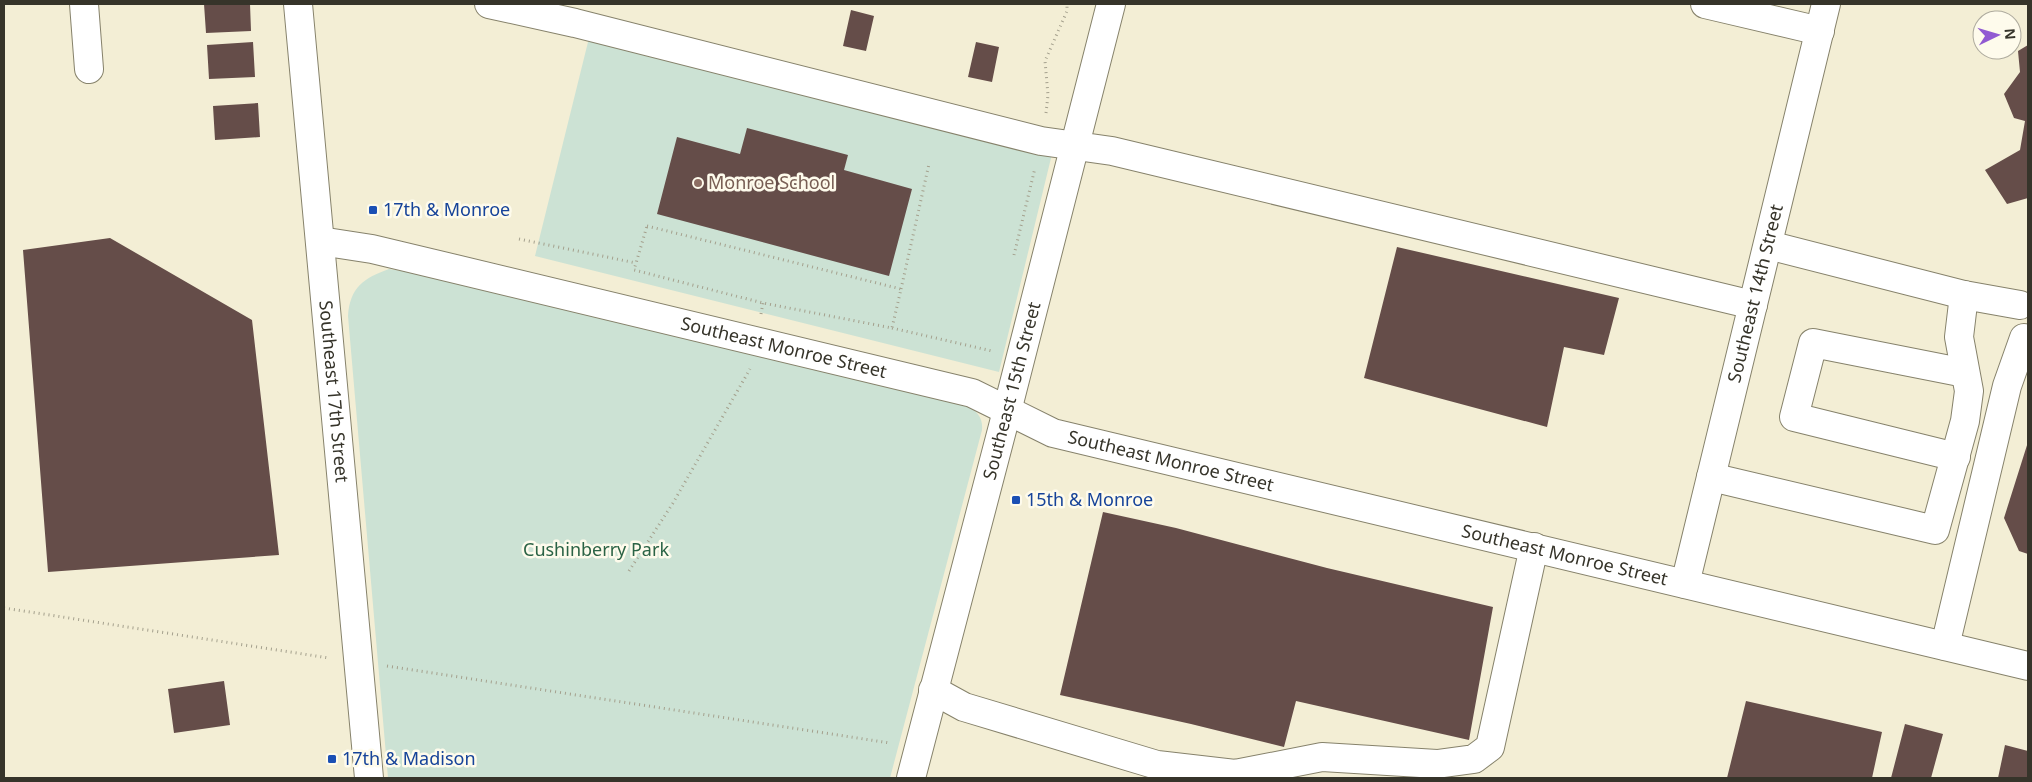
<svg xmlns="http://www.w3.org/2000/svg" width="2032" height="782" viewBox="0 0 2032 782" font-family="'Noto Sans',sans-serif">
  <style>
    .green { fill: #cce2d4 }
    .building { fill: #654d49 }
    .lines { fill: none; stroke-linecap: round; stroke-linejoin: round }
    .minor-casing { stroke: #86826b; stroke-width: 30 }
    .path { stroke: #a4a08d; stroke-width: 3; stroke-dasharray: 1 4; stroke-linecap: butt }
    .minor { stroke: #fff; stroke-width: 28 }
    .education-dot { fill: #8d6e63; stroke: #fefbec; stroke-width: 2 }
    .transit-dot { fill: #1a4fb4; stroke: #fefbec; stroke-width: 2 }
    .labels { text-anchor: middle; stroke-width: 5; stroke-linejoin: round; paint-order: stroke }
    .education-label { font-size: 18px; fill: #785e54; stroke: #fefbec; text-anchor: start }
    .transit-label { font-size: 18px; fill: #164399; stroke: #fefbec; text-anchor: start }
    .street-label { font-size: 18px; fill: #36342a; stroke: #fefbec }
    .park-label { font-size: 18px; fill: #2b6345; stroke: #fefbec }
  </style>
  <rect width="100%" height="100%" fill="#f3eed5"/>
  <path class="green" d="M589,38L1052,154L999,372L535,256Z
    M389,269L415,273L969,406C978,413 983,418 982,430L890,778H388L348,316C350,287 364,278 389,269Z"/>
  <path class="building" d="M204,4H250L251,31L206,33Z
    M851,10L874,16L866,51L843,46Z
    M253,42L255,77L209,79L207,45Z
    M976,42L999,47L992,82L968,77Z
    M2028,45V198L2007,204L1985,170L2020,150L2025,121L2014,118L2004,94L2020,72L2018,51Z
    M258,103L260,137L215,140L213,106Z
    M747,128L848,155L844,170L912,189L889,276L657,214L677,137L740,154Z
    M110,238L252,320L279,555L48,572L23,250Z
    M1397,247L1619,298L1604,355L1564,347L1547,427L1364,378Z
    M2028,442V554L2019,551L2004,518Z
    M1103,512L1176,528L1327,568L1493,607L1469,740L1296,701L1284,747L1191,724L1060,695Z
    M224,681L230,725L174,733L168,689Z
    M1746,701L1882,732L1872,778H1727Z
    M1905,724L1943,734L1931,778H1891Z
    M2005,745L2028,751V778H1998Z"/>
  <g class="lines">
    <defs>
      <g id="minor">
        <path d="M84,4L89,69"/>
        <path id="s1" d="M298,4L369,778"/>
        <path d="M489,4L575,23L1041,141L1112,151L1753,305"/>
        <path d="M1705,4L1820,31"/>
        <path id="s2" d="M320,241L372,249L972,393L1053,433L2028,666"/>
        <path d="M1768,245L1964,295L2020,305"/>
        <path d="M1956,457L1794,417L1813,343L1965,373"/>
        <path d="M1711,477L1935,530L1965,421L1969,391L1959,337L1964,295"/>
        <path id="s3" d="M1685,584L1826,4"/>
        <path d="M1945,646L2007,386L2024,338"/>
        <path d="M933,690L964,707L1157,765L1235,774L1322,757L1437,764L1474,759L1490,747L1534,547"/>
        <path id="s4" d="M911,778L1007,411L1111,4"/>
      </g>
    </defs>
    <use href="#minor" class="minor-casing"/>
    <path class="path" d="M1046,113L1048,95L1045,61L1067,11V4
      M647,226L901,289L892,328L763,303L634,270Z
      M519,239L636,263
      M1014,255L1035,168
      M901,289L929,164
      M761,314L763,303
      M892,328L992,351
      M629,571L673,503L750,369
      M4,608L329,658
      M387,666L890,743"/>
    <use href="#minor" class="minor"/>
  </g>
  <circle class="education-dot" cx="698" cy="183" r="5"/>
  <g class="transit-dot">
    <rect x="368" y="205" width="10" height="10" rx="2.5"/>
    <rect x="1011" y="495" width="10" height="10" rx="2.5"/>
    <rect x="327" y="754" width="10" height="10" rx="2.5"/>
  </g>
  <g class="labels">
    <g class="education-label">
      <text x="708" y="189">Monroe School</text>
    </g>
    <g class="transit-label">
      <text x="383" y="216">17th &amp; Monroe</text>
      <text x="1026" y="506">15th &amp; Monroe</text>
      <text x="342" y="765">17th &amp; Madison</text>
    </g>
    <g class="street-label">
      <text dy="6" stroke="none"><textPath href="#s3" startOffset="299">Southeast 14th Street</textPath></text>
      <text dy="6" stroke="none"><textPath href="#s2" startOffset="476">Southeast Monroe Street</textPath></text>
      <text dy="6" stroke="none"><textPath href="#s1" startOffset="389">Southeast 17th Street</textPath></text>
      <text dy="6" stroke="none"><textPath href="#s4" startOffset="400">Southeast 15th Street</textPath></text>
      <text dy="6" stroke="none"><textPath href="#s2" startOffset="881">Southeast Monroe Street</textPath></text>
      <text dy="6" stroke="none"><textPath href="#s2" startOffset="1286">Southeast Monroe Street</textPath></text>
    </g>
    <g class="park-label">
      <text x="596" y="556">Cushinberry Park</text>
    </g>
  </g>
  <rect width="2032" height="782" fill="none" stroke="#36342a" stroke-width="10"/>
  <g transform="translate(1997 35) rotate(85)"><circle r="24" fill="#fefbec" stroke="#aeab9e"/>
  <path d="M0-4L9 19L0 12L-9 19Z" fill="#915ad2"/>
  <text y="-8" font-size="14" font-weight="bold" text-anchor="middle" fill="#36342a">N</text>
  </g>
</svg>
